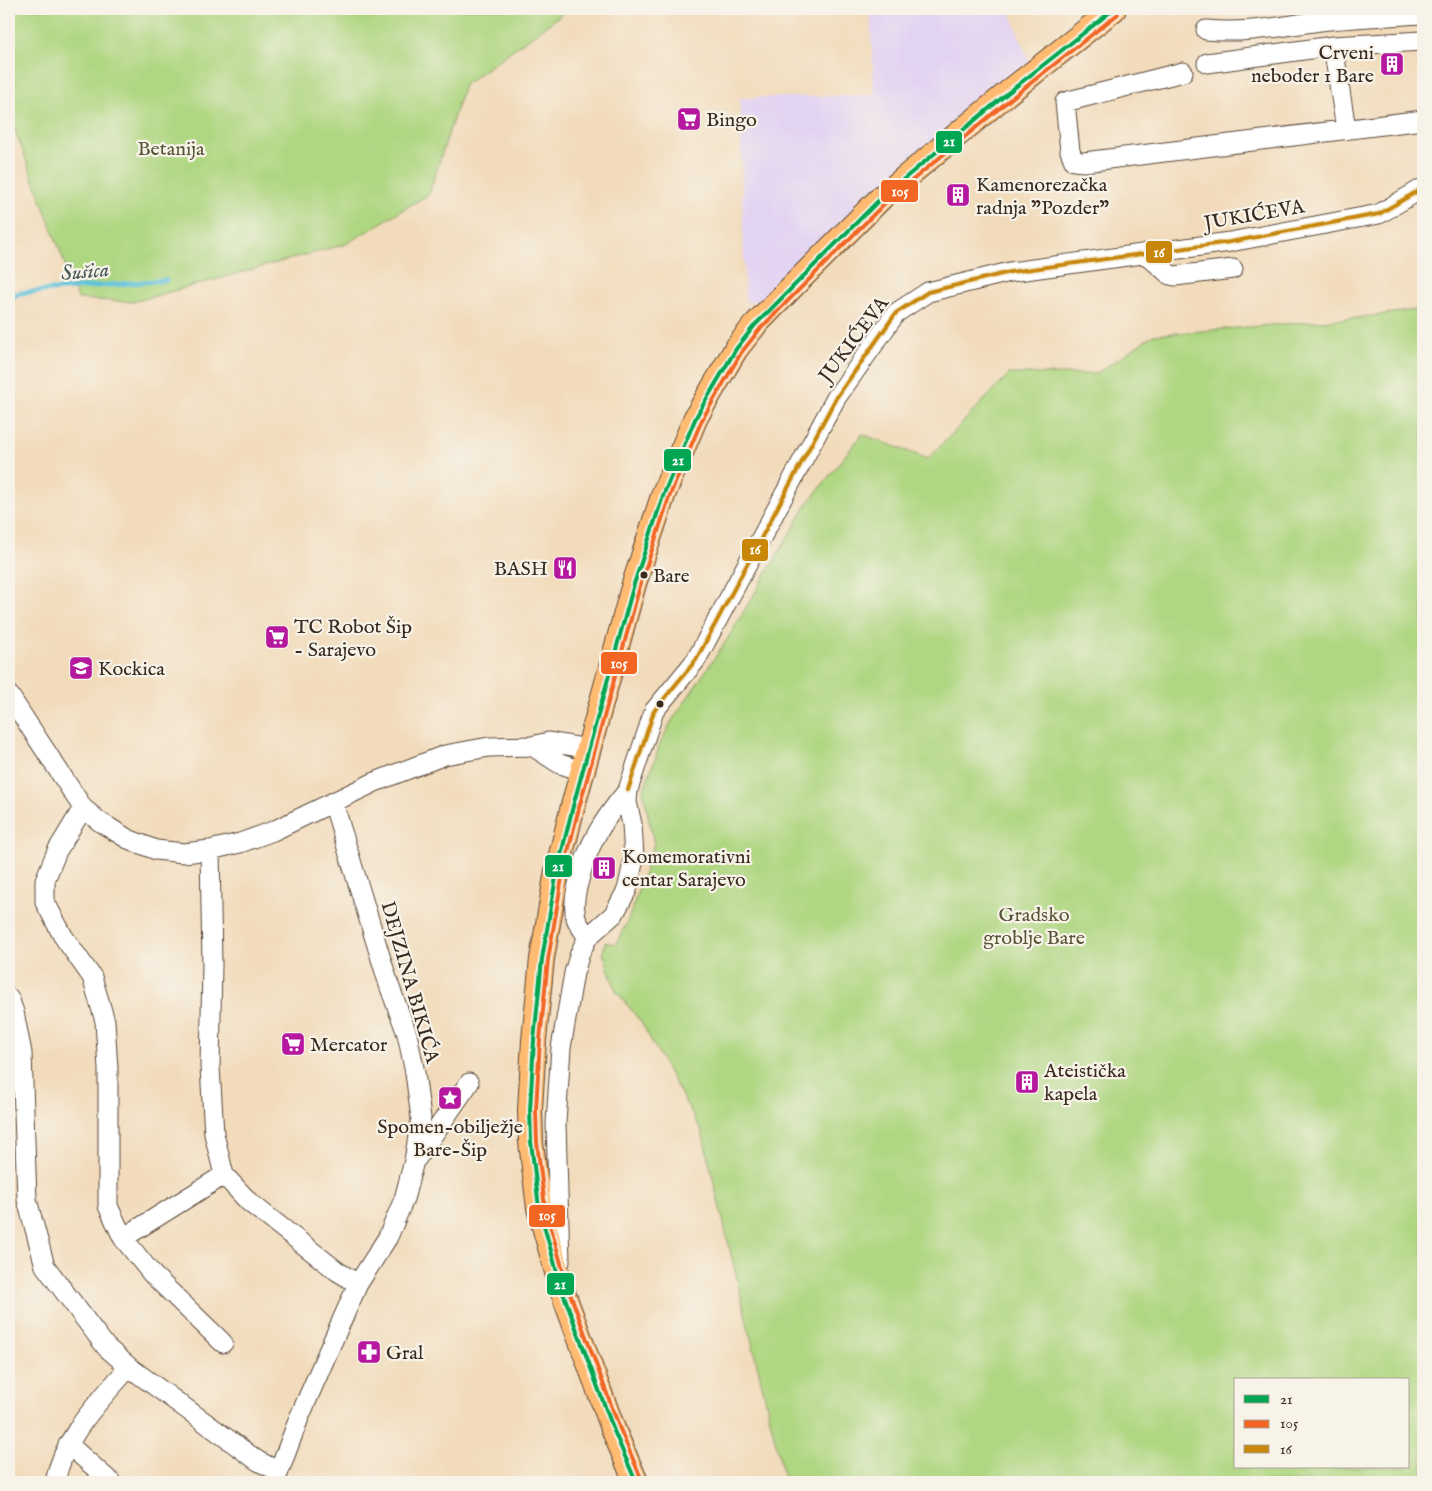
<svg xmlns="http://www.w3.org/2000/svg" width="1432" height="1491" viewBox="0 0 1432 1491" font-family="'IM FELL English',serif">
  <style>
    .built { fill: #e3d3f2 }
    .green { fill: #afd681; stroke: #758050; fill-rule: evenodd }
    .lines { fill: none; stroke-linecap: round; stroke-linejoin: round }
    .stream { stroke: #5dc2db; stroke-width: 5 }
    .minor-casing { stroke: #564536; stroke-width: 21 }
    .major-casing { stroke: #564536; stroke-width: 26 }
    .minor { stroke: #fff; stroke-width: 19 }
    .major { stroke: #ffbb71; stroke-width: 24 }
    .bus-1-casing { stroke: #f7f3e8; stroke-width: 8 }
    .bus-2-casing { stroke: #f7f3e8; stroke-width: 8 }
    .bus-3-casing { stroke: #f7f3e8; stroke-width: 8 }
    .bus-1 { stroke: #00a651; stroke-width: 4 }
    .bus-2 { stroke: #f26522; stroke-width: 4 }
    .bus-3 { stroke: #c88708; stroke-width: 4 }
    .bus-dot { fill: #3b2a1e; stroke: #f7f3e8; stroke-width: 2 }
    .labels { text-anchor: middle; stroke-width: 4.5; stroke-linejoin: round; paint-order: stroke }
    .bus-label { font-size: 19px; fill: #3b2a1e; stroke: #f7f3e8; text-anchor: start }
    .poi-label { font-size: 20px; fill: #3b2a1e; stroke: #f7f3e8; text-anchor: start }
    .park-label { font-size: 20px; fill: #585537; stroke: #f7f3e8 }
    .street-label { font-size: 20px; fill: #3b2a1e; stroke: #f7f3e8 }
    .water-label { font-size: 21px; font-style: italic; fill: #455857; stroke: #f7f3e8 }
    .line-badge { stroke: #f7f3e8; stroke-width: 2 }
    .badge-label { font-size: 14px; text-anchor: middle; font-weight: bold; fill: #fff }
  </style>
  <rect width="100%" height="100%" fill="#f7f3e8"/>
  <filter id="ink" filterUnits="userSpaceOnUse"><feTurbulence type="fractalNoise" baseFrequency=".02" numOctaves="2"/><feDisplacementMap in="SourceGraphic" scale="10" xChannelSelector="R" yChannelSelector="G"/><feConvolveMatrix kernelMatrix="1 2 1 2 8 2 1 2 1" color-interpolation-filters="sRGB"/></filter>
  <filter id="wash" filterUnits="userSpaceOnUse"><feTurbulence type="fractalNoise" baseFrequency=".0096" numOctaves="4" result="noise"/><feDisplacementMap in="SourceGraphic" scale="20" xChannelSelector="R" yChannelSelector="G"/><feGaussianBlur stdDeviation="1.12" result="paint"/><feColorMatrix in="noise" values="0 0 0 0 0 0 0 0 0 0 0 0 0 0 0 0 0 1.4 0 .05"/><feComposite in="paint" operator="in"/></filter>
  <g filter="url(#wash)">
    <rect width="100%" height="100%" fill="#f2dbbb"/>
    <path class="built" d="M870,9H1009L1031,66L769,301L745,302L740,98L874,95Z"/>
    <path class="green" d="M9,9H567L557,18L464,85L429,194L346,244L133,302L78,299L9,114Z
      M1423,309V1482H785L702,1132L641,1022L616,991L603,953L605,942L616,944L628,920L654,844L643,791L657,754L658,748L671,722L728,638L808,503L862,434L928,459L1009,374H1096L1153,335L1355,318ZM1236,1380H1408V1467H1236Z"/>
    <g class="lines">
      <path class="stream" d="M9,299L19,293L166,280"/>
    </g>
  </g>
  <g filter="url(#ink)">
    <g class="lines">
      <defs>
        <path id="minor" d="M1206,30C1244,34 1283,26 1320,21C1354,17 1389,16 1423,14
          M1333,46L1423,41
          M1207,63L1333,46L1346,129
          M1183,72L1065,102L1070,151L1074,161L1084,162L1423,120
          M1146,254L1170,275L1175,276L1233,269
          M9,695L83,808L100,822L128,839L156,850L184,853L210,850L240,843L273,831L375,782L445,755L489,747L532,746L549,742L589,749
          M532,746L560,764L583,771
          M83,808L57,851L45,880V902L63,936L92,977L105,1021L108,1069V1206L123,1238
          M210,850L212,965L210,1067L214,1134L224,1175L249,1202L337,1271L358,1284
          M588,937C584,931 578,925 576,918C573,906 575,895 578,884C587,845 603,820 628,790
          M9,998L14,1012L22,1053L27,1200L45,1266L106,1347L129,1367L258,1461L278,1471
          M417,1158L469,1083
          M560,1262L556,1123L561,1048L574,973L580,953L588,937L614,914L627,890L630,877L634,858L632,824L627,802L628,790L654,711L696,660L836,398L896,313L928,292L1010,272L1230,242L1379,214L1423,188
          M223,1343L152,1274L123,1238L224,1175
          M68,1444L111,1482
          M55,1482C64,1435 99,1402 129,1367
          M275,1482L299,1418L330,1347L358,1284L388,1237L404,1199L414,1161L421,1118L415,1073L407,1034L389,985L333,802"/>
        <path id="major" d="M636,1482L614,1431L562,1290L539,1208L531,1142L530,1110L534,1040L542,959L557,871L573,806L634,584L664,493L696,417L736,349L755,325L793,286L882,197L1009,92L1114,9"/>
      </defs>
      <use href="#minor" class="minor-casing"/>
      <use href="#major" class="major-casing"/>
      <use href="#minor" class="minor"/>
      <use href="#major" class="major"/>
      <defs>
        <path id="bus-1" d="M636,1482L614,1431L562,1290L539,1208L531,1142L530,1110L534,1040L542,959L557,871L573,806L634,584L664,493L696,417L736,349L755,325L882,197L1009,92L1114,9"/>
        <path id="bus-2" d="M642,1480L620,1429L568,1288L545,1207L537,1142L536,1110L540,1040L548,960L563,872L579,808L640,586L670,495L702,420L741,353L760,329L886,202L1013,97L1118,14"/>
        <path id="bus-3" d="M628,790L654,711L696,660L836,398L896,313L928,292L1010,272L1230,242L1379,214L1423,188"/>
      </defs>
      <use href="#bus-1" class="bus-1-casing"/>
      <use href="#bus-2" class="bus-2-casing"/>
      <use href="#bus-3" class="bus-3-casing"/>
      <use href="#bus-1" class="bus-1"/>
      <use href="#bus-2" class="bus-2"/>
      <use href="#bus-3" class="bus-3"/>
    </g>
  </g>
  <defs>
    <symbol id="building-square" viewBox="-11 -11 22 22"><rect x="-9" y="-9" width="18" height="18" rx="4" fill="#b5179e" stroke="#f7f3e8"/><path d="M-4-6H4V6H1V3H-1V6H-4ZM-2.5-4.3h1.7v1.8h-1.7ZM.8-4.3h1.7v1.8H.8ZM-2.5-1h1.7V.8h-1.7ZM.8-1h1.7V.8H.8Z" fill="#fff"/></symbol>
    <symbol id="supermarket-square" viewBox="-11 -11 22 22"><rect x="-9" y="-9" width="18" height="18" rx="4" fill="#b5179e" stroke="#f7f3e8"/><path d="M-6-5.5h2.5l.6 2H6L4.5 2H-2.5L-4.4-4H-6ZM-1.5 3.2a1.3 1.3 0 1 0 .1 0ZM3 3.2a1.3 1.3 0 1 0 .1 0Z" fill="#fff"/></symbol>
    <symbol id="restaurant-square" viewBox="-11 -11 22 22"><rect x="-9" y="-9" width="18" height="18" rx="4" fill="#b5179e" stroke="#f7f3e8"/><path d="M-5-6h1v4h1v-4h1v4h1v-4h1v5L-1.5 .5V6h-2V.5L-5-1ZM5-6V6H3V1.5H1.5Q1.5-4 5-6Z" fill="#fff"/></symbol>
    <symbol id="school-square" viewBox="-11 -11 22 22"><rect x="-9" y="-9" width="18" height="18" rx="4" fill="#b5179e" stroke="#f7f3e8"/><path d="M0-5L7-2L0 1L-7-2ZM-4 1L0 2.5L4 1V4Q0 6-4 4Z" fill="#fff"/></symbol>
    <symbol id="sight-square" viewBox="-11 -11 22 22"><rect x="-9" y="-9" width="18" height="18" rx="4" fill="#b5179e" stroke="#f7f3e8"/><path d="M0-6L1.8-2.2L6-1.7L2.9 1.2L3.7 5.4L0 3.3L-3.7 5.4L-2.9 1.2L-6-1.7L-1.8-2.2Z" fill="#fff"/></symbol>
    <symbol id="pharmacy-square" viewBox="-11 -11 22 22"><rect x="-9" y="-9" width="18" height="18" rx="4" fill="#b5179e" stroke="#f7f3e8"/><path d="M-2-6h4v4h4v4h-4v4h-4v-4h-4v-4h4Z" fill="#fff"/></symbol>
  </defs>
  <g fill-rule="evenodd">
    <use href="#building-square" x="1378" y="50" width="28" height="28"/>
    <use href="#supermarket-square" x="675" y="105" width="28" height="28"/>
    <use href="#building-square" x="944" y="181" width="28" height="28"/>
    <use href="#restaurant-square" x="551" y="554" width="28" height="28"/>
    <use href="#supermarket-square" x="263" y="623" width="28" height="28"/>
    <use href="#school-square" x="67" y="654" width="28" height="28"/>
    <use href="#building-square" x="590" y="854" width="28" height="28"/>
    <use href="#supermarket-square" x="279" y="1030" width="28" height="28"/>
    <use href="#building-square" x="1013" y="1068" width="28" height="28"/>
    <use href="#sight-square" x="436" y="1084" width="28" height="28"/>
    <use href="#pharmacy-square" x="355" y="1338" width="28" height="28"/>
  </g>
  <g class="bus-dot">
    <circle cx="644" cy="575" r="4.5"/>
    <circle cx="660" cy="704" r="4.5"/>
  </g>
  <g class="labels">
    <g class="bus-label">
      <text x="653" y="582">Bare</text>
    </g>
    <g class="poi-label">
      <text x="1374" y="59" text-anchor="end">Crveni<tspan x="1374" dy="23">neboder 1 Bare</tspan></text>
      <text x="706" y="126">Bingo</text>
      <text x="976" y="191">Kamenorezačka<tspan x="976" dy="23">radnja "Pozder"</tspan></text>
      <text x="548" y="575" text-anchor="end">BASH</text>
      <text x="294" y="633">TC Robot Šip<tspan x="294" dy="23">- Sarajevo</tspan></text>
      <text x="98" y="675">Kockica</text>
      <text x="622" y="863">Komemorativni<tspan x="622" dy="23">centar Sarajevo</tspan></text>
      <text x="310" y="1051">Mercator</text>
      <text x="1044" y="1077">Ateistička<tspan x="1044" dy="23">kapela</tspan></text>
      <text x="450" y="1133" text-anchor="middle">Spomen-obilježje<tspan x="450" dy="23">Bare-Šip</tspan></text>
      <text x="386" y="1359">Gral</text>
    </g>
    <g class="park-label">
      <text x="171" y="155">Betanija</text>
      <text x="1034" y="921">Gradsko<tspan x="1034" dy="23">groblje Bare</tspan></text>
    </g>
    <g class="street-label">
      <text transform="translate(1254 214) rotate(-10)" y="7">JUKIĆEVA</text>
      <text transform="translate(853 339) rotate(-53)" y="7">JUKIĆEVA</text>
      <text transform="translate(411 982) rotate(74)" y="7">DEJZINA BIKIĆA</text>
    </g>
    <g class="water-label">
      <text transform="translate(85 271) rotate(-5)" y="7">Sušica</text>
    </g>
  </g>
  <g class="line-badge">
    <rect x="935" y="130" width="28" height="24" rx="5" fill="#00a651"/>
    <rect x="880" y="179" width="39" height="24" rx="5" fill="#f26522"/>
    <rect x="1145" y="240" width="28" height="24" rx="5" fill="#c88708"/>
    <rect x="663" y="448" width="29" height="24" rx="5" fill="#00a651"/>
    <rect x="741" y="538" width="28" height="24" rx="5" fill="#c88708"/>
    <rect x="600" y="651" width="38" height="24" rx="5" fill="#f26522"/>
    <rect x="544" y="854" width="29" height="24" rx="5" fill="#00a651"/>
    <rect x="528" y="1204" width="38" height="24" rx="5" fill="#f26522"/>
    <rect x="546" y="1272" width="29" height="24" rx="5" fill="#00a651"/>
  </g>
  <g class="badge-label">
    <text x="949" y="146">21</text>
    <text x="900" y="196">105</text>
    <text x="1159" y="257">16</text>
    <text x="678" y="465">21</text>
    <text x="755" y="554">16</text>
    <text x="619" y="668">105</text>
    <text x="558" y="871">21</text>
    <text x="547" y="1220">105</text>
    <text x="560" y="1289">21</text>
  </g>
  <rect width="1432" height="1491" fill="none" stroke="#f7f3e8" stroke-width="30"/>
  <rect x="1234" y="1378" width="175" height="90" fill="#f7f3e8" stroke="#aca397"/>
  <rect x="1244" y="1395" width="25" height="8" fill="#00a651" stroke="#aca397"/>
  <text x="1280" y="1404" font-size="15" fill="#3b2a1e">21</text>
  <rect x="1244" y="1420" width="25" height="8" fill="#f26522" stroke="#aca397"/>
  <text x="1280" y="1428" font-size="15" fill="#3b2a1e">105</text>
  <rect x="1244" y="1445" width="25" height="8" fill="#c88708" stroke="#aca397"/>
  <text x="1280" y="1454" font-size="15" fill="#3b2a1e">16</text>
</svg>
